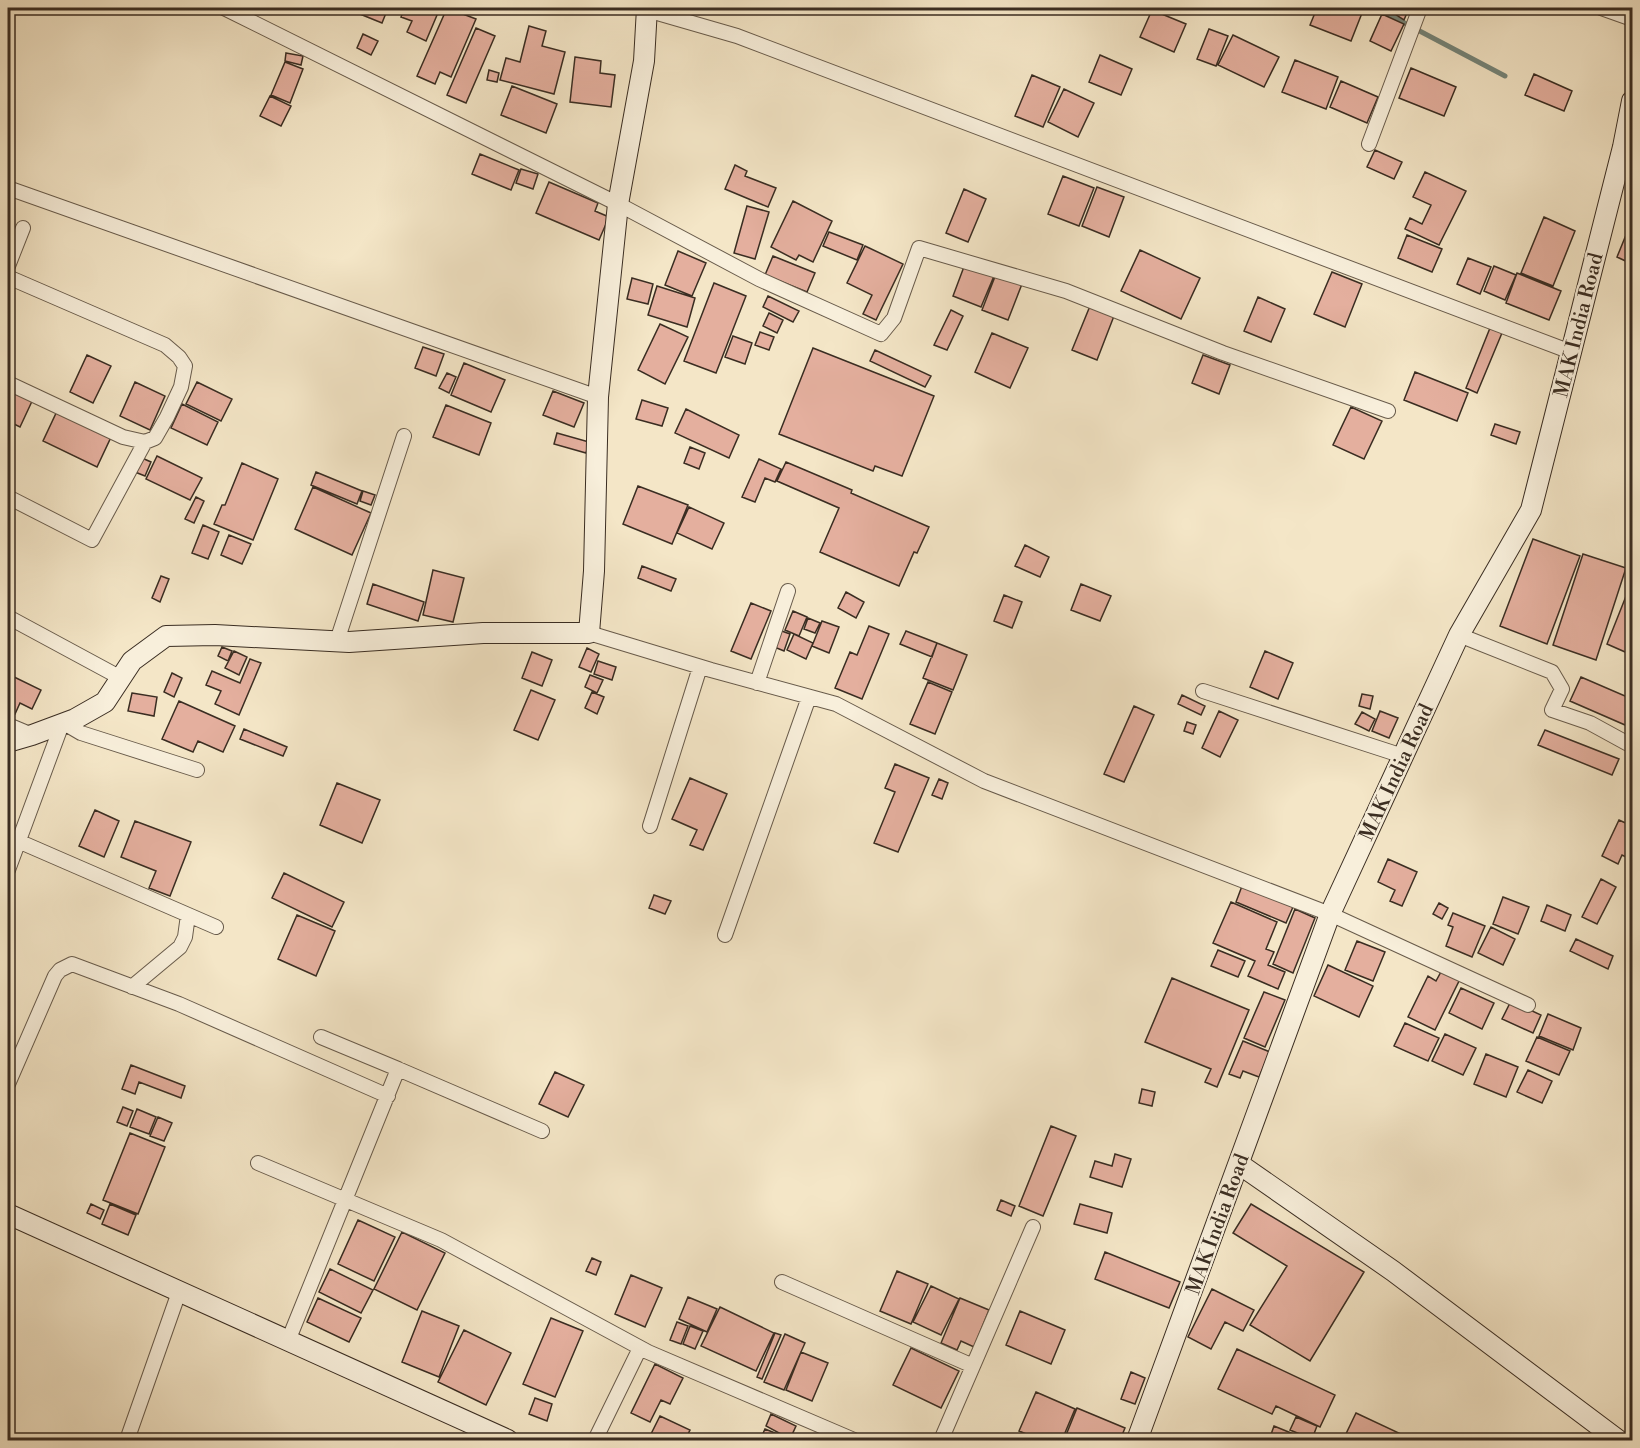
<svg xmlns="http://www.w3.org/2000/svg" width="1640" height="1448" viewBox="0 0 1640 1448" font-family="'Libre Bodoni',serif">
  <style>
    .lines { fill: none; stroke-linecap: round; stroke-linejoin: round }
    .stream { stroke: #75857a; stroke-width: 5 }
    .building { fill: #e4af9e; stroke: #3a2d22; stroke-width: 1.5 }
    .street-casing { stroke: #685b4b; stroke-width: 16 }
    .secondary-casing { stroke: #3a2d22; stroke-width: 22 }
    .street { stroke: #f8efdb; stroke-width: 14 }
    .secondary { stroke: #f8efdb; stroke-width: 20 }
    .labels { text-anchor: middle; stroke-width: 4.5; stroke-linejoin: round; paint-order: stroke }
    .street-label { font-size: 20px; fill: #3a2d22; stroke: #f8efdb }
  </style>
  <rect width="100%" height="100%" fill="#f4e6c7"/>
  <filter id="stains"><feTurbulence type="fractalNoise" baseFrequency=".00333" numOctaves="4"/><feColorMatrix values="0 0 0 0 .2 0 0 0 0 .09 0 0 0 0 .02 0 0 0 .5 -.17"/></filter>
  <radialGradient id="worn" r=".72"><stop offset=".6" stop-color="#630" stop-opacity="0"/><stop offset="1" stop-color="#630" stop-opacity=".3"/></radialGradient>
  <g class="lines">
    <path class="stream" d="M1376,8L1505,76"/>
  </g>
  <path class="building" d="M357,8H388L382,23L355,12Z
    M405,8H440L426,41L407,32L412,21L401,17Z
    M447,8L476,19L451,77L440,72L435,84L417,76Z
    M1317,8H1364L1351,41L1310,25Z
    M1385,8H1409L1404,20Z
    M1152,10L1186,24L1174,52L1140,37Z
    M1382,14L1404,24L1391,51L1370,41Z
    M529,26L546,31L542,46L565,52L554,94L500,80L506,58L520,62Z
    M476,28L495,36L466,103L447,95Z
    M1209,29L1228,36L1216,66L1197,59Z
    M363,34L378,41L371,55L357,48Z
    M1233,35L1279,57L1264,87L1218,65Z
    M286,53L303,56L301,65L285,61Z
    M1100,55L1132,69L1121,95L1089,82Z
    M575,57L601,61L600,73L615,75L611,107L570,102Z
    M1295,60L1338,77L1326,109L1282,92Z
    M285,62L303,69L290,103L271,95Z
    M1411,68L1456,87L1444,116L1399,98Z
    M489,70L499,73L497,82L487,80Z
    M1534,74L1572,91L1564,111L1525,95Z
    M1032,75L1060,87L1043,127L1015,116Z
    M1341,81L1378,97L1367,123L1330,107Z
    M512,86L557,104L546,133L501,115Z
    M1064,89L1094,103L1078,137L1048,122Z
    M270,96L291,106L281,126L260,116Z
    M1375,150L1402,162L1394,179L1367,167Z
    M480,154L519,170L511,190L472,174Z
    M735,165L747,171L745,176L776,188L768,207L725,189Z
    M521,169L538,174L533,189L516,183Z
    M1425,172L1466,191L1439,245L1405,229L1410,218L1422,224L1431,205L1413,197Z
    M1063,176L1094,188L1079,226L1048,214Z
    M549,182L598,203L595,211L609,217L599,240L536,213Z
    M1097,187L1124,197L1109,237L1082,226Z
    M964,189L986,199L968,242L946,233Z
    M793,201L832,221L813,262L799,255L796,260L771,247Z
    M747,206L769,212L755,259L734,253Z
    M1544,217L1575,231L1553,286L1521,273Z
    M829,232L863,245L857,260L823,246Z
    M1407,235L1442,249L1432,272L1398,258Z
    M1626,235L1632,237V264L1617,257Z
    M865,246L903,264L876,320L863,314L872,295L847,283Z
    M1140,250L1200,278L1181,319L1121,291Z
    M678,251L706,263L692,296L665,285Z
    M773,256L815,273L807,292L765,275Z
    M1468,258L1491,267L1480,294L1457,284Z
    M965,264L994,276L981,307L953,296Z
    M1494,266L1516,275L1505,300L1484,291Z
    M1332,272L1362,284L1345,327L1314,314Z
    M1517,273L1561,291L1549,320L1506,303Z
    M996,274L1022,284L1008,320L982,310Z
    M632,278L653,284L648,304L627,299Z
    M714,283L746,296L716,373L684,361Z
    M657,286L695,298L687,327L648,315Z
    M768,296L799,311L793,322L763,307Z
    M1258,297L1285,309L1271,342L1244,331Z
    M1090,306L1114,316L1097,360L1072,350Z
    M951,310L963,316L947,350L934,345Z
    M769,313L783,320L777,333L763,326Z
    M660,324L688,337L665,384L638,370Z
    M1490,328L1502,333L1477,393L1466,388Z
    M760,332L774,337L769,350L755,345Z
    M992,333L1028,348L1010,388L975,372Z
    M733,336L752,343L745,364L725,357Z
    M423,347L444,354L436,376L415,368Z
    M813,348L934,396L902,476L875,466L873,471L779,434Z
    M875,350L931,376L925,387L870,361Z
    M87,355L111,366L93,403L70,392Z
    M1203,355L1230,365L1219,394L1192,383Z
    M464,363L505,380L491,412L451,395Z
    M1415,372L1468,393L1457,421L1404,400Z
    M447,373L456,377L449,393L439,388Z
    M135,382L165,396L150,430L120,416Z
    M197,382L232,399L221,421L186,404Z
    M8,386L34,397L20,427L8,421Z
    M553,391L584,403L574,427L543,415Z
    M642,400L668,408L662,426L636,419Z
    M182,404L218,422L207,445L171,428Z
    M446,405L491,423L479,455L433,437Z
    M1351,407L1382,421L1364,459L1333,445Z
    M58,409L112,435L97,467L43,441Z
    M686,409L739,435L729,458L675,433Z
    M1495,424L1520,432L1516,444L1491,435Z
    M557,433L589,442L586,453L554,444Z
    M690,447L705,453L699,469L684,463Z
    M157,456L202,478L190,500L146,479Z
    M142,458L151,462L145,476L135,472Z
    M759,459L781,469L775,482L765,478L755,502L742,497Z
    M786,462L852,490L851,493L929,527L917,553L914,552L899,586L820,552L839,508L777,481Z
    M242,463L278,479L253,540L214,524L222,505H225Z
    M316,472L362,491L357,504L311,485Z
    M638,486L688,505L672,544L623,524Z
    M313,487L371,513L352,555L295,529Z
    M363,491L375,495L371,505L360,501Z
    M196,497L204,501L194,523L185,519Z
    M689,507L724,523L712,549L677,533Z
    M203,525L219,532L208,559L192,553Z
    M229,535L251,544L242,564L221,555Z
    M1533,539L1580,556L1547,644L1500,626Z
    M1025,545L1049,557L1040,577L1015,566Z
    M1583,554L1626,568L1596,660L1553,645Z
    M642,566L676,579L671,591L638,578Z
    M433,570L464,578L453,622L423,615Z
    M161,576L169,579L160,602L152,598Z
    M1632,581V655L1607,644Z
    M373,584L424,602L418,621L367,604Z
    M1081,584L1111,596L1100,621L1071,610Z
    M846,592L864,602L856,618L838,608Z
    M1004,595L1022,602L1012,628L994,621Z
    M751,603L771,611L751,659L731,651Z
    M793,611L807,617L799,636L785,630Z
    M808,618L820,623L815,633L804,629Z
    M822,621L839,627L829,653L812,646Z
    M869,626L889,634L862,699L835,688L850,652L857,655Z
    M779,630L790,634L784,651L772,646Z
    M906,631L937,643L932,657L900,644Z
    M794,634L813,643L806,659L787,650Z
    M937,643L967,655L953,690L923,678Z
    M222,647L232,651L228,661L218,656Z
    M587,648L599,654L591,672L579,667Z
    M234,651L247,657L239,675L225,668Z
    M1265,651L1293,663L1278,699L1250,687Z
    M532,652L552,660L542,686L522,678Z
    M250,659L261,663L239,715L215,704L221,691L206,685L212,671L240,683Z
    M598,661L616,667L612,680L594,674Z
    M172,673L182,678L174,697L164,692Z
    M8,674L41,690L32,709L20,703L15,714L8,711Z
    M590,675L603,680L597,693L585,687Z
    M1581,677L1632,699V728L1570,701Z
    M928,682L952,692L935,734L910,724Z
    M531,690L555,700L538,740L514,730Z
    M592,692L604,697L597,714L585,708Z
    M132,693L157,697L154,716L128,711Z
    M1362,694L1373,696L1370,709L1359,706Z
    M1182,695L1205,706L1201,715L1178,704Z
    M179,701L235,726L223,752L198,741L193,752L162,739Z
    M1134,706L1154,715L1124,782L1104,774Z
    M1219,711L1238,720L1220,757L1202,748Z
    M1380,711L1398,718L1389,738L1372,731Z
    M1362,712L1375,719L1369,731L1355,724Z
    M1187,722L1196,725L1193,734L1184,731Z
    M244,729L287,747L283,756L240,739Z
    M1545,730L1619,759L1612,775L1538,745Z
    M895,764L929,778L898,852L874,843L895,792L885,788Z
    M690,778L727,794L703,850L690,845L697,830L672,819Z
    M939,779L948,783L942,799L932,795Z
    M337,783L380,800L362,843L320,825Z
    M95,810L119,821L104,857L79,846Z
    M1619,820L1632,826V860L1622,855L1618,864L1602,856Z
    M135,821L191,842L170,896L149,888L156,871L121,857Z
    M1388,859L1417,872L1402,906L1390,901L1395,890L1378,882Z
    M284,873L344,902L332,927L272,898Z
    M1601,879L1616,887L1597,924L1582,917Z
    M1242,886L1293,907L1286,923L1236,902Z
    M654,895L671,901L665,914L649,908Z
    M1503,897L1529,907L1518,934L1493,924Z
    M1231,902L1277,922L1266,949L1274,952L1268,965L1285,972L1278,989L1248,976L1255,961L1213,943Z
    M1439,903L1448,908L1442,919L1433,914Z
    M1547,905L1571,915L1565,931L1541,921Z
    M1295,909L1315,918L1293,973L1273,964Z
    M1453,913L1485,926L1472,957L1446,946L1453,927L1448,925Z
    M297,915L335,931L316,976L278,959Z
    M1491,927L1515,939L1503,965L1478,953Z
    M1576,939L1613,956L1608,969L1570,951Z
    M1357,941L1385,952L1373,981L1345,970Z
    M1218,950L1245,961L1238,977L1211,966Z
    M1328,965L1373,986L1359,1017L1314,996Z
    M1442,970L1460,979L1435,1030L1408,1017L1428,976L1436,981Z
    M1172,978L1249,1010L1217,1087L1205,1082L1211,1069L1145,1042Z
    M1461,988L1494,1003L1482,1029L1449,1013Z
    M1264,992L1285,1000L1265,1047L1244,1038Z
    M1511,1001L1541,1015L1533,1033L1502,1019Z
    M1548,1014L1581,1028L1573,1050L1539,1036Z
    M1405,1023L1439,1038L1428,1061L1394,1046Z
    M1445,1034L1476,1048L1463,1075L1432,1061Z
    M1537,1037L1570,1051L1559,1075L1526,1061Z
    M1243,1041L1270,1052L1259,1077L1243,1071L1240,1078L1229,1074Z
    M1486,1054L1518,1067L1506,1097L1474,1084Z
    M131,1065L185,1086L181,1098L139,1082L135,1094L122,1089Z
    M1528,1070L1552,1081L1542,1103L1517,1092Z
    M555,1072L584,1085L568,1117L539,1104Z
    M1142,1089L1155,1092L1152,1106L1139,1103Z
    M123,1107L133,1111L127,1126L117,1122Z
    M137,1109L156,1117L149,1134L130,1127Z
    M158,1117L172,1123L164,1141L150,1136Z
    M1051,1126L1076,1136L1043,1216L1019,1206Z
    M130,1133L165,1147L138,1214L103,1200Z
    M1115,1154L1131,1159L1122,1187L1090,1177L1095,1161L1112,1166Z
    M1001,1200L1015,1206L1011,1216L997,1210Z
    M91,1204L104,1210L100,1219L87,1213Z
    M110,1204L136,1215L128,1235L102,1224Z
    M1080,1204L1112,1213L1107,1233L1074,1224Z
    M1251,1204L1364,1272L1310,1361L1250,1325L1287,1266L1233,1233Z
    M358,1220L395,1237L374,1281L338,1264Z
    M402,1232L445,1253L417,1310L374,1289Z
    M1105,1252L1180,1282L1169,1308L1095,1279Z
    M592,1258L601,1262L596,1275L586,1271Z
    M330,1269L373,1290L361,1313L319,1292Z
    M897,1271L928,1284L911,1324L880,1311Z
    M631,1275L662,1288L645,1327L615,1314Z
    M931,1286L959,1299L941,1335L913,1322Z
    M1212,1289L1254,1310L1243,1331L1225,1322L1211,1349L1188,1337Z
    M688,1297L717,1309L707,1332L679,1319Z
    M318,1298L361,1318L349,1342L307,1322Z
    M960,1298L989,1310L974,1347L961,1341L957,1350L941,1343Z
    M720,1307L774,1333L756,1371L701,1346Z
    M422,1311L459,1326L439,1377L402,1362Z
    M1020,1311L1065,1330L1051,1364L1006,1345Z
    M551,1318L583,1331L555,1397L523,1384Z
    M677,1322L688,1326L681,1344L670,1340Z
    M690,1326L703,1331L695,1349L683,1344Z
    M464,1330L511,1353L486,1405L438,1382Z
    M775,1333L781,1335L762,1379L757,1377Z
    M785,1334L805,1343L784,1390L764,1382Z
    M911,1348L959,1371L941,1408L893,1385Z
    M1237,1349L1335,1395L1320,1427L1276,1406L1272,1414L1218,1389Z
    M801,1352L828,1363L812,1401L786,1390Z
    M655,1364L683,1378L670,1404L661,1400L650,1422L631,1413Z
    M1131,1372L1145,1378L1135,1404L1121,1399Z
    M1036,1392L1075,1409L1062,1440H1064H1041L1019,1431Z
    M535,1398L552,1404L547,1421L529,1414Z
    M1077,1408L1125,1428L1120,1440H1064Z
    M1356,1413L1401,1434L1398,1440H1343Z
    M771,1414L796,1426L790,1439L766,1426Z
    M660,1416L690,1430L685,1440H648Z
    M1296,1417L1317,1426L1312,1439L1290,1430Z
    M1274,1426L1308,1440H1269Z
    M765,1429L790,1439V1440H760Z"/>
  <g class="lines">
    <defs>
      <path id="street" d="M224,8L618,204L759,279L881,334L894,318L919,248L1066,291L1223,353L1388,411
        M640,8L737,36L1571,352
        M1601,8L1632,19
        M1369,144L1420,8
        M8,188L598,397
        M8,266L23,228
        M8,277L165,345L179,357L185,366L181,387L167,417L155,438L145,442L123,437L8,383
        M8,497L92,540L145,442
        M8,617L121,678
        M589,633L711,670L836,704L984,781L1330,914L1528,1005
        M1459,635L1552,672L1562,689L1552,710L1590,723L1632,746
        M337,641L404,436
        M757,683L788,591
        M1203,691L1403,756
        M64,723L81,733L197,770
        M8,725L32,735
        M650,826L700,667
        M18,841L216,927
        M8,870L62,724
        M725,935L809,697
        M132,987L180,947L185,937L188,915
        M321,1037L398,1069
        M8,1084L55,976L60,970L72,964L179,1004L388,1096
        M258,1163L441,1240L648,1352L854,1440
        M782,1282L973,1366
        M288,1341L398,1069L542,1131
        M127,1440L179,1292
        M595,1440L640,1348
        M941,1440L1033,1227"/>
      <path id="secondary" d="M8,742L32,735L75,719L105,702L132,661L166,636L215,635L349,642L483,633H589L594,571L598,397L618,204L644,61L647,8
        M1239,1164L1393,1271L1618,1440
        M8,1214L508,1440
        M1137,1440L1330,914L1459,635L1531,510L1623,147L1632,101"/>
    </defs>
    <use href="#street" class="street-casing"/>
    <use href="#secondary" class="secondary-casing"/>
    <use href="#street" class="street"/>
    <use href="#secondary" class="secondary"/>
  </g>
  <g class="labels">
    <g class="street-label">
      <text transform="translate(1578 325) rotate(-76)" y="7">MAK India Road</text>
      <text transform="translate(1396 772) rotate(-65)" y="7">MAK India Road</text>
      <text transform="translate(1217 1224) rotate(-70)" y="7">MAK India Road</text>
    </g>
  </g>
  <rect width="1640" height="1448" fill="none" stroke="#f4e6c7" stroke-width="30"/>
  <rect x="9" y="9" width="1622" height="1430" fill="none" stroke="#3a2d22" stroke-width="3"/>
  <rect x="15" y="15" width="1610" height="1418" fill="none" stroke="#3a2d22" stroke-width="1.5"/>
  <rect width="100%" height="100%" filter="url(#stains)"/>
  <rect width="100%" height="100%" fill="url(#worn)"/>
</svg>
